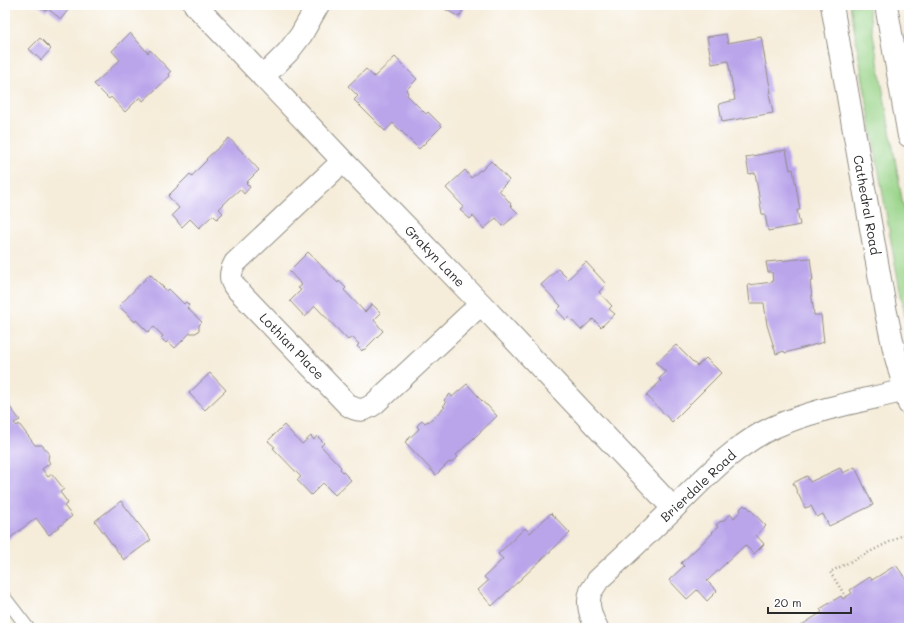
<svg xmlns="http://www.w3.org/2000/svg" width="914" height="633" viewBox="0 0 914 633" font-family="Mali,sans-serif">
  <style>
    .green { fill: #98d387; stroke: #627f59 }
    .building { fill: #baa5eb }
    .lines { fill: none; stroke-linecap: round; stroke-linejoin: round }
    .service-casing { stroke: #908c82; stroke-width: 14 }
    .minor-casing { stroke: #908c82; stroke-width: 24 }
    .path { stroke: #908c82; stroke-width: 2.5; stroke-dasharray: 1 3; stroke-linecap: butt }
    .service { stroke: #fff; stroke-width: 12 }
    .minor { stroke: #fff; stroke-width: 22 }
    .labels { text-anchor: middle; stroke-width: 3; stroke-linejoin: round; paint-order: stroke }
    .street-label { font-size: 13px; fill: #2b2b2b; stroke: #fff }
  </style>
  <rect width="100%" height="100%" fill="#fff"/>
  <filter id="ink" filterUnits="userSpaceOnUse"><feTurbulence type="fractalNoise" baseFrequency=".025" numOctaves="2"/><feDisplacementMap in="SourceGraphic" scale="8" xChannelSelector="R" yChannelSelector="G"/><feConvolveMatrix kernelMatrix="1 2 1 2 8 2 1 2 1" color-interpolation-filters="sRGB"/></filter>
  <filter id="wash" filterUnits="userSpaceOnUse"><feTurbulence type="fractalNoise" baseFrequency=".012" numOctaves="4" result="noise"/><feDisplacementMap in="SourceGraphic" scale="16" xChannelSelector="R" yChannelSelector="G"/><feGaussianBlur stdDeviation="0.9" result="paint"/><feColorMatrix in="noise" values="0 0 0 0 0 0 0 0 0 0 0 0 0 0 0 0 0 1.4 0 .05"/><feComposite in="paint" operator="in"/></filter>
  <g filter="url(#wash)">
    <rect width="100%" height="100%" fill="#f5ecd9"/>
    <path class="green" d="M850,5H868L909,239V337L893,253Z"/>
    <g id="blocks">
      <path class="building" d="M38,5H72L61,19L48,9L46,11Z
        M438,5H466L459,17Z
        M130,33L148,53L150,50L171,72L169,74L170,76L143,101L140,97L125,112L111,97L109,99L94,84L120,60L112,51Z
        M726,34L728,43L761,37L771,93H769L773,113L722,122L719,104L735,100L728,61L712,64L707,37Z
        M40,38L51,49L41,60L29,49Z
        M395,57L417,79L406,90L408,93L407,95L426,114L428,112L442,126L419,149L393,123L385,131L354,100L358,96L348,86L366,69L374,77Z
        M229,138L259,170L246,183L250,187L244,194L240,189L229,199L219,209L223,213L217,219L213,215L199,228L190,219L182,227L172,215L179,208L168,196L190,174L192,176L199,168L207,160L206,159Z
        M786,150L790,170L793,169L800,210H797L800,225L768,231L765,214H762L755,173L749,174L746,157Z
        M491,161L509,180L499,190L511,204L510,205L518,213L503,226L496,218L484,229L473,216L470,219L460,210L464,207L446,188L465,170L471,178L480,170L481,171Z
        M308,252L338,283L339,281L346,288L344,290L365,312L372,304L381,313L374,320L383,331L364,350L363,349L362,351L357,346L359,344L352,337L348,340L315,306L305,317L290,301L301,290L298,288L302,285L289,271Z
        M810,258L813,281H810L814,315H821L824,342L785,353L784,351L776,354L767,325L764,303H750L748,285L773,282L772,272H768L766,262Z
        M586,262L606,284L599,292L612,306L609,309L615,314L601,327L593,319L581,330L569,317L566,320L557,310L561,306L541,285L558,269L568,279Z
        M150,274L167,291L169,289L184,304L186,302L189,305L187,308L202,322L199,325V330L196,333H190L175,348L168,341L166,343L161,338L163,336L154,327L148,332L136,320L135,322L119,306Z
        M676,345L697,366L706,358L721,373L672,422L646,395L661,381L659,379L666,372L656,363Z
        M210,373L226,390L205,410L189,393Z
        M467,384L478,396H477L486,405H487L497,416L456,455L458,457L451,463L449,462L436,475L405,442L419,429L417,426L422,420L425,423L428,421V422L445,407L443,406L446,403L444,400L450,394L452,397Z
        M6,402L20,420L14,423L17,426L19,424L35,445H42L49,453L48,460L50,463L42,469L48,477L52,474L64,489L60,492L68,503L64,506L72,516L49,535L36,518L5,542V497L9,494L5,488L6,486L5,485V403Z
        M284,425L302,444L311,436L314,440L317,436L324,443L321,446L341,467L340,469L351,480L335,495L323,483L311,495L297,480L301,477L273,448L275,447L268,441Z
        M855,467L873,505L829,526L823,514L817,517L811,506L805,508L793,483L807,476L810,482L840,468L843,473Z
        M121,501L151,540L124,560L95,521Z
        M744,505L746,507L747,506L766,526L756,535L764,544L754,554L745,545L707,581L717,591L707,601L697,590L687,599L669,580L684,566L681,563L713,533L712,532L718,527L716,525L721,521L722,522L731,514L734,518L741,511L740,509Z
        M551,513L570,533L492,606L478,590L488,581L484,577L503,559L498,554L525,528L530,533Z
        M896,565L909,584V628H797L822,612L820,609L841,596L843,599L852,593L850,590L870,577L872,580Z"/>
    </g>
  </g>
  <g filter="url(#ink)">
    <use href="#blocks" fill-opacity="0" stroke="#908c82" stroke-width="1"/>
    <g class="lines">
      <defs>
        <path id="service" d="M5,598L28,628"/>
        <path id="minor" d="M195,5L343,161L481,304L673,508
          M832,5L885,308L895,354L909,404
          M886,5L909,136
          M263,77L288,52L301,35L318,5
          M343,161L235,263C230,272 229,279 235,287L348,405C358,412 364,411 374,404L481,304
          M597,628C591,618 586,603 591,591C593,588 596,584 598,580C623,557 648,533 673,509C704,479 734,445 774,427C818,408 864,401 909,389"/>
      </defs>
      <use href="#service" class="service-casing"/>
      <use href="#minor" class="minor-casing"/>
      <path class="path" d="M846,597L830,572L909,532"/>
      <use href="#service" class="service"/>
      <use href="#minor" class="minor"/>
    </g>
  </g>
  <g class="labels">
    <g class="street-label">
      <text transform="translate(867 205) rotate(80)" y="5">Cathedral Road</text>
      <text transform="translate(435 256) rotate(46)" y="5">Grakyn Lane</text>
      <text transform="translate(292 346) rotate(46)" y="5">Lothian Place</text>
      <text transform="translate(698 486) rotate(-43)" y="5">Brierdale Road</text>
    </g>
  </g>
  <rect width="914" height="633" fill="none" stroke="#fff" stroke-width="20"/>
  <path d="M768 607v6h83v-6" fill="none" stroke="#2b2b2b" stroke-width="2"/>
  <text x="774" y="607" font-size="12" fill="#2b2b2b" stroke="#ffffff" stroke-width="3" paint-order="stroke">20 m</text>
</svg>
